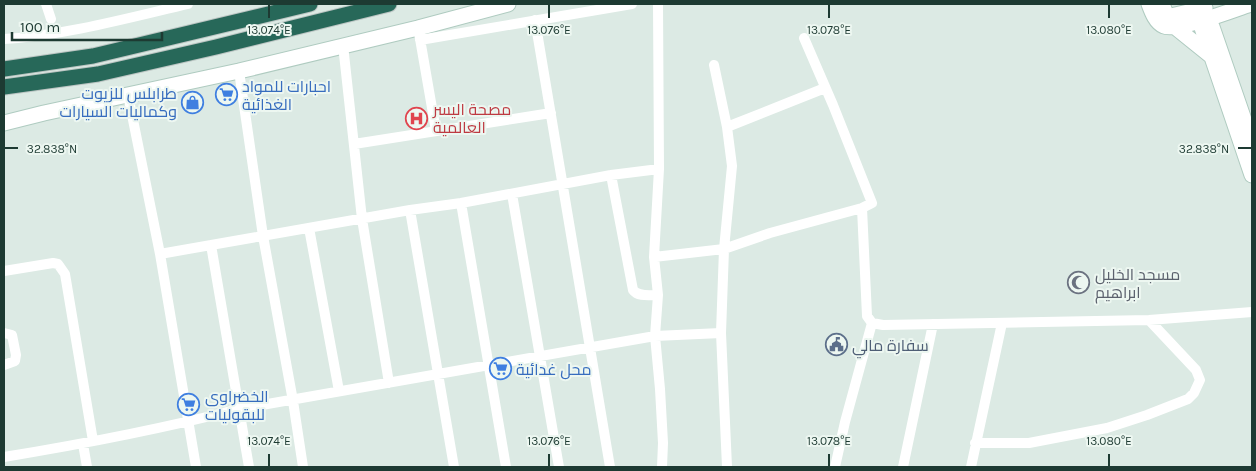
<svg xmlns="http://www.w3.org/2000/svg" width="1256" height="471" viewBox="0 0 1256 471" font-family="Karla,Cairo,sans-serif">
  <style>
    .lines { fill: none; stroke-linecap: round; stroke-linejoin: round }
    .secondary-casing { stroke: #afcbc0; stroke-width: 17 }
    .highway-casing { stroke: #bbc4c2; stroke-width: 17 }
    .street { stroke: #fff; stroke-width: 10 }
    .secondary { stroke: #fff; stroke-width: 15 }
    .highway { stroke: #276859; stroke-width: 15 }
    .ticks { fill: none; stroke: #1d3a32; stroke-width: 2 }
    .labels { text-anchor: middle; stroke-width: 4; stroke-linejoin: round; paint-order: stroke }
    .shop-label { font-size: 16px; fill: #366cbe; stroke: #edf7f1; text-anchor: start }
    .health-label { font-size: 16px; fill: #be3a42; stroke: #edf7f1; text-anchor: start }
    .worship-label { font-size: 16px; fill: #5b616d; stroke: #edf7f1; text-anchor: start }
    .service-label { font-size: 16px; fill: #4e5e75; stroke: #edf7f1; text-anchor: start }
    .ticks-label { font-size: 12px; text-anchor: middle; fill: #1d3a32; stroke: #edf7f1; stroke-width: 4; stroke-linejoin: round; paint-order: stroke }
  </style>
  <rect width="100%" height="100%" fill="#dceae4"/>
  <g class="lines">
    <defs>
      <path id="secondary" d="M1149,4C1152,12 1156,23 1164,26C1176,32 1236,9 1251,4
        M1162,4L1166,14L1171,16L1205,8
        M1196,4V10L1252,175
        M1211,24L1252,143
        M1175,27L1211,56
        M4,123L44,113L239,71L418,28L508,4"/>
      <path id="highway" d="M4,69L93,56L310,4
        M4,87L98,74L216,47L389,4"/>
    </defs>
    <use href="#secondary" class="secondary-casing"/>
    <use href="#highway" class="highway-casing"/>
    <path class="street" d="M46,4L51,19
      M658,4L659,169L654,257L658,295L655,336L660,389L663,443L662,467
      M535,20L610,467
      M419,33L436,131
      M804,38L833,105L872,203L862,208
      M4,39C66,35 128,18 188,4
      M420,40L632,4
      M343,45L362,219L389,383
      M714,65L727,127L732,166L724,249L721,333L727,467
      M239,71L263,236L293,401L303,467
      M128,95L160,254L196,467
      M727,127L825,88
      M354,144L551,113
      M611,175L633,290C638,297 649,295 658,295
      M512,194L559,467
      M461,203L506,467
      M410,210L454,467
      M309,228L339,391
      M211,245L249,467
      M160,254L410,210L461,203L611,175L659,169
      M654,257L724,249L770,233L862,208L867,316L872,323L883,325L1149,320L1252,312
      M4,271L53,263L58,264L65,274L93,441
      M4,333L12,335L16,355L15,361L4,365
      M975,443H1029L1107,428L1147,415L1188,399L1194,393L1200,380L1196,370L1149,320
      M83,444L87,467
      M4,457C83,444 161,429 239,409L655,336L721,333
      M835,467L845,422L872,323
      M903,467L933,324
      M971,467L1002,323"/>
    <use href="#secondary" class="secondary"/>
    <use href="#highway" class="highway"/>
  </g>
  <path class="ticks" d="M269,5V18M549,5V18M829,5V18M1109,5V18M5,148H18M1238,148H1251M269,454V466M549,454V466M829,454V466M1109,454V466"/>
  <defs>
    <symbol id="supermarket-ring" viewBox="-11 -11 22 22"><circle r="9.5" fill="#edf7f1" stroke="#3f7fe0" stroke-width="1.5"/><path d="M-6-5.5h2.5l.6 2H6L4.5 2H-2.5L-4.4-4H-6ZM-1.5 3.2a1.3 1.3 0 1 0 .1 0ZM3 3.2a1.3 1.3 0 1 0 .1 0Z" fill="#3f7fe0"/></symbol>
    <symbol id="shop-ring" viewBox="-11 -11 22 22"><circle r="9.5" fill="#edf7f1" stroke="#3f7fe0" stroke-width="1.5"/><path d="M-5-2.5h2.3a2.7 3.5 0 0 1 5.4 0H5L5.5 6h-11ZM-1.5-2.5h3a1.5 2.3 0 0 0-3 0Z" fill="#3f7fe0"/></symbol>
    <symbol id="hospital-ring" viewBox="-11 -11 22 22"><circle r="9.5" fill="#edf7f1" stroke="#e0444e" stroke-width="1.5"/><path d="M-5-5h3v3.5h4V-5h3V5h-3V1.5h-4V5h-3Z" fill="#e0444e"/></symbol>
    <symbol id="mosque-ring" viewBox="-11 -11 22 22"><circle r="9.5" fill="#edf7f1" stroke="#6b7280" stroke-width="1.5"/><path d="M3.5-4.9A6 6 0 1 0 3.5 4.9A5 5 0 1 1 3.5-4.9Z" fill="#6b7280"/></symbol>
    <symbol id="civic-ring" viewBox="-11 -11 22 22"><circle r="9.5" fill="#edf7f1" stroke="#5c6f8a" stroke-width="1.5"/><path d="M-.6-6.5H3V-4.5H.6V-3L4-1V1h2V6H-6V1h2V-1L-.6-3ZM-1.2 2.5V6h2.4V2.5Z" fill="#5c6f8a"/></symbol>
  </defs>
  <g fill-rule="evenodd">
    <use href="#supermarket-ring" x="214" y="82" width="25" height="25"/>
    <use href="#shop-ring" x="180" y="90" width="25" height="25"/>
    <use href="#hospital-ring" x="404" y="106" width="25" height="25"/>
    <use href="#mosque-ring" x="1066" y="270" width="25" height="25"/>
    <use href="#civic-ring" x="824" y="332" width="25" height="25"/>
    <use href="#supermarket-ring" x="488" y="356" width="25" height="25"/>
    <use href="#supermarket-ring" x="176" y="392" width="25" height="25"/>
  </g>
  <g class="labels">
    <g class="shop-label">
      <text x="242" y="92">احبارات للمواد<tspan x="242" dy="18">الغذائية</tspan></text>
      <text x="177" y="99" text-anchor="end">طرابلس للزيوت<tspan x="177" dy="18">وكماليات السيارات</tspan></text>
      <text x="516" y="375">محل غدائية</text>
      <text x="205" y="402">الخضراوى<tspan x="205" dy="18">للبقوليات</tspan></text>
    </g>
    <g class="health-label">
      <text x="433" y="115">مصحة اليسر<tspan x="433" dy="18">العالمية</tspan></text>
    </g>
    <g class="worship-label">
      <text x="1095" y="280">مسجد الخليل<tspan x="1095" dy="18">ابراهيم</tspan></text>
    </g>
    <g class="service-label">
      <text x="852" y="351">سفارة مالي</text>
    </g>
  </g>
  <g class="ticks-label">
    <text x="269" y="34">13.074°E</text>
    <text x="549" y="34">13.076°E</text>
    <text x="829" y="34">13.078°E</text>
    <text x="1109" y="34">13.080°E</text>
    <text x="52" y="153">32.838°N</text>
    <text x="1204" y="153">32.838°N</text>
    <text x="269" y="445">13.074°E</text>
    <text x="549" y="445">13.076°E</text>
    <text x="829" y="445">13.078°E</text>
    <text x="1109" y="445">13.080°E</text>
  </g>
  <rect width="1256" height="471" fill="none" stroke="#1d3a32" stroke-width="10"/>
  <path d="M12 32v8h150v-8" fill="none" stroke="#1d3a32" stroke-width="2.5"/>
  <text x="20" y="32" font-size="15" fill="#1d3a32" stroke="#edf7f1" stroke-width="4" paint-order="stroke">100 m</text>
</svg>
